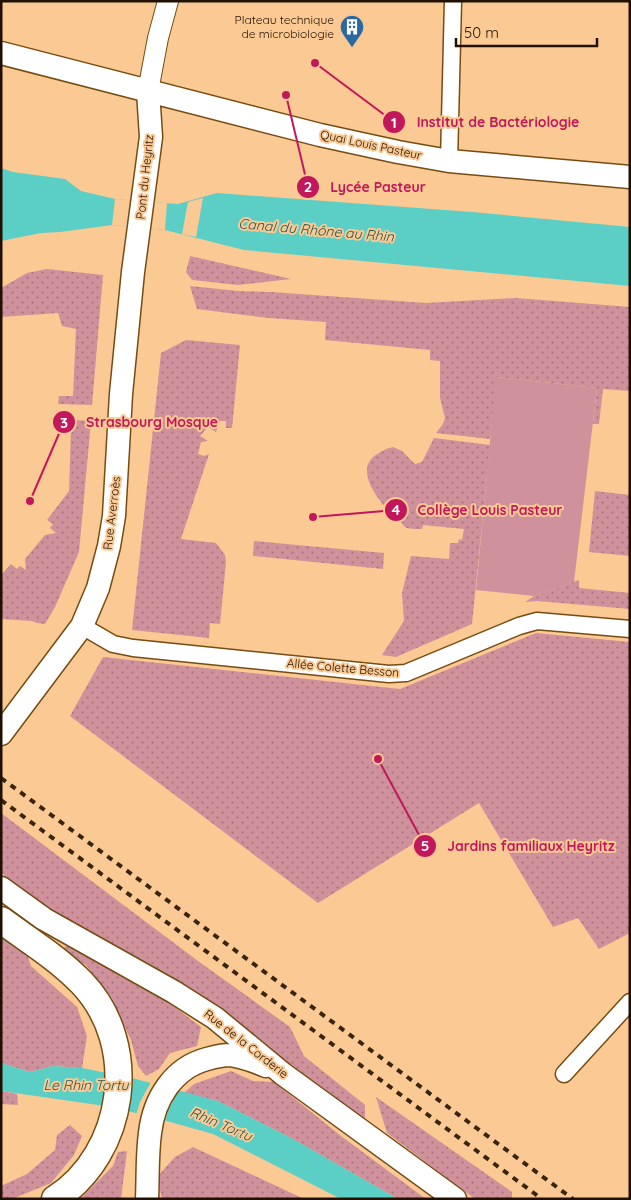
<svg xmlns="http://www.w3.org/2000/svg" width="631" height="1200" viewBox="0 0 631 1200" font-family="Quicksand,sans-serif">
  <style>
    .grass { fill: url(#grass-dots) }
    .pitch { fill: #cf919b }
    .water { fill: #5bcec6 }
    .pier { fill: #fbc993 }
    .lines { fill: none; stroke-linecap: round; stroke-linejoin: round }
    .minor-casing { stroke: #764c12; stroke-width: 19 }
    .tertiary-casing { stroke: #764c12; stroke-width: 22 }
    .secondary-casing { stroke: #764c12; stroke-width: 25 }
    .trunk-casing { stroke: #764c12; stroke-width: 29 }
    .minor { stroke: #fff; stroke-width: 16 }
    .tertiary { stroke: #fff; stroke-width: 20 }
    .secondary { stroke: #fff; stroke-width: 22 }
    .trunk { stroke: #fff; stroke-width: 26 }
    .rail { stroke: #392410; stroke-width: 4; stroke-dasharray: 6 6; stroke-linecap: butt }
    .labels { text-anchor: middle; stroke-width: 4; stroke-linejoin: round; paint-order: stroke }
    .poi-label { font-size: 12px; fill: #211000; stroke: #fbc993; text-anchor: end }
    .street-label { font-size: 12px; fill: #211000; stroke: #fbc993 }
    .water-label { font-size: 14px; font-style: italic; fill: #245652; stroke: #fbc993 }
    .leader { fill: none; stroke: #c2185b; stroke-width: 2 }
    .callout-dot { fill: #c2185b; stroke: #fbc993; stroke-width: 2 }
    .mark-label { font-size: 15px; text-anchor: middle; font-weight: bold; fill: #fff }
    .callout-label { font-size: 14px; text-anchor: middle; font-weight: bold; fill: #c2185b; stroke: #fbc993; stroke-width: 4; stroke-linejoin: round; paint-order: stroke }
  </style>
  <defs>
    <pattern id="grass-dots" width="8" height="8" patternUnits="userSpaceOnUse" patternTransform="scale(1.25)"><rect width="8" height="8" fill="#cf919b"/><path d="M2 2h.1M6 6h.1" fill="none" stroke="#a8757c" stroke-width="1.8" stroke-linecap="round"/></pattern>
  </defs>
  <rect width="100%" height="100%" fill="#fbc993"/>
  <path class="grass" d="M190,256L291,279L238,285L192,280L186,272Z
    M47,269L103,275L92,405L58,404L59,396H73L76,329L62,326L58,313L1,317V288L27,273Z
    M190,286L238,291L271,292L426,303L516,298L630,307V391L603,389L599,424H593L597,388L497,377L490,439L436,433L443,424L445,418L440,398V361L430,360V350L325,340L326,322L269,318L197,309Z
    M186,340L240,345L232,428H226V421H220L216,432L208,427L200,436L208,441L201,442L198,454L204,456L209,454L181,539L216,543L225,555L226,562L220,624L210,623L209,638L132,630L161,353Z
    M58,419L91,421L79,552L55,607L45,624L37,623L32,621L1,619V575L11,564L17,569L20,566L26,570L25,559L45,535L56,533L50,528L53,524L47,520L69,491L71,429L57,427Z
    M434,438L490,445L472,624L396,657L382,655L404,621L402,593L411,556L449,559L450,543H458L459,539L462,540L464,529L423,525L422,529C418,529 410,529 407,528C404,527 403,524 401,522C385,510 348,469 379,453C383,450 388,448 393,447L402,451L415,464L422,462Z
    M595,491L630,495V556L589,552Z
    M254,541L384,553L383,569L253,556Z
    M579,580V588L630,593V609L537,601L525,602L534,596Z
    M536,633L630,642V933L599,949L578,918L553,927L479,803L318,903L70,716L103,657L400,689Z
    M1,813L198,961L290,1027L304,1056L365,1105V1120L255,1038L79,930L12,883L1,872Z
    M1,934L26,951L31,966L77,1007L87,1036L82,1068L53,1066L30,1072L1,1063Z
    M66,946L119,971L160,996L201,1027L197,1046L170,1053L159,1069L146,1076L138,1066L131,1040L111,997L86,965L61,950Z
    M231,1071L253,1081L274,1082L341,1136L426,1199H398L293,1139L218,1101L184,1093L194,1084Z
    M1,1091L17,1094L18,1105L1,1104Z
    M376,1097L512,1192V1199H475L387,1133Z
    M70,1125L82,1136L74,1155L51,1183L12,1199H1V1186L27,1174L55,1150L57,1135Z
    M193,1147L304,1199H162L157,1177L175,1157Z
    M127,1151L121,1199H80L113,1166L118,1152Z"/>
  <path class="pitch" d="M496,377L597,388L574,582L534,596L476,590Z"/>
  <path class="water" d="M1,168L13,172L65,179L81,191L115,199L178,204L217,193L472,212L630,227V286L244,250L165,230L112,225L60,232L41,233L1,241Z
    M1,1063L30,1072L53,1066L82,1068L132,1078L218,1101L293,1139L398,1199H341L213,1134L163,1120L112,1107L1,1091Z"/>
  <path class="pier" d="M203,198L196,237L182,234L188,202Z
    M115,199L167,203L165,230L112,225Z
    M151,1082L179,1089L168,1111L165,1123L136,1115L140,1102Z"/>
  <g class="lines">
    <defs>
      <path id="minor" d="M449,161L453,1
        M82,626L113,644L133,648L389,674L406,673L519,626L537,621L630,629
        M564,1074L630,1002"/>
      <path id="tertiary" d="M148,91L158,38L168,1"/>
      <path id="secondary" d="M1,53L320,135L398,152L449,161L630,177
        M1,734L82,626L98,588L109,546L114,516L121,394L133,272L151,137L148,91
        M1,888L44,919L174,992L215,1018L283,1074L455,1199
        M147,1199C148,1177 147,1155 150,1133C154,1099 173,1068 207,1059C214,1057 222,1055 230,1055C243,1057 254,1061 266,1066"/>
      <path id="trunk" d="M1,920C28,940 58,958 82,983C141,1045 126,1153 55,1199"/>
    </defs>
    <use href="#minor" class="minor-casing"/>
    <use href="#tertiary" class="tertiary-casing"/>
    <use href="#secondary" class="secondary-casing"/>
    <use href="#trunk" class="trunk-casing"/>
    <use href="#minor" class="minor"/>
    <use href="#tertiary" class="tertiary"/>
    <use href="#secondary" class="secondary"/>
    <use href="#trunk" class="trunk"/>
    <path class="rail" d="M1,778L573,1199
      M1,800L542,1199"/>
  </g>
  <defs>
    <symbol id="building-pin" viewBox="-11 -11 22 30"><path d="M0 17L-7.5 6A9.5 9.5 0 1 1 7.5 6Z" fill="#2a689f" stroke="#fbc993"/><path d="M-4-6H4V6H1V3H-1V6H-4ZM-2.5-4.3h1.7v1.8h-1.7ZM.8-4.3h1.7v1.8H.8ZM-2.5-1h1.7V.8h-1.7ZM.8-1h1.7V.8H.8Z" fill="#fff"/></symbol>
  </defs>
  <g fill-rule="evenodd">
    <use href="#building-pin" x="338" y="13" width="28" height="38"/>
  </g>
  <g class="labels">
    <g class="poi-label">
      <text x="334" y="24">Plateau technique<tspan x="334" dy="14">de microbiologie</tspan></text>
    </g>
    <g class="street-label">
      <text transform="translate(371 145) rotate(12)" y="4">Quai Louis Pasteur</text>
      <text transform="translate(145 177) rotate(-84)" y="4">Pont du Heyritz</text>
      <text transform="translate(112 513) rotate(-83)" y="4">Rue Averroès</text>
      <text transform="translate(343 668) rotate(5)" y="4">Allée Colette Besson</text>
      <text transform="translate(246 1044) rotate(38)" y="4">Rue de la Corderie</text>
    </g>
    <g class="water-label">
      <text transform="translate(316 230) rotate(5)" y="5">Canal du Rhône au Rhin</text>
      <text x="86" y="1090">Le Rhin Tortu</text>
      <text transform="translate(221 1124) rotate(23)" y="5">Rhin Tortu</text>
    </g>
  </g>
  <path class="leader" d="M315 63L394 122M286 95L308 187M30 501L64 422M313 517L396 510M378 759L425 846"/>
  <g class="callout-dot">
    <circle cx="315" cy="63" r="5"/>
    <circle cx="286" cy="95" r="5"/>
    <circle cx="30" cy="501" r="5"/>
    <circle cx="313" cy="517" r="5"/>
    <circle cx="378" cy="759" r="5"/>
    <circle cx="394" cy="122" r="12"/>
    <circle cx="308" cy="187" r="12"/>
    <circle cx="64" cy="422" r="12"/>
    <circle cx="396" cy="510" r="12"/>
    <circle cx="425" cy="846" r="12"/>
  </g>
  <g class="mark-label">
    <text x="394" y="128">1</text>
    <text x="308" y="192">2</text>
    <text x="64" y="428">3</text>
    <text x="396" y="515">4</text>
    <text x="425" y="851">5</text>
  </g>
  <g class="callout-label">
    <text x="498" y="127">Institut de Bactériologie</text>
    <text x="378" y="192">Lycée Pasteur</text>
    <text x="152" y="427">Strasbourg Mosque</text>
    <text x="490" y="515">Collège Louis Pasteur</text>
    <text x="531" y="851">Jardins familiaux Heyritz</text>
  </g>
  <rect width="631" height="1200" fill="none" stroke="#211000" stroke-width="5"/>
  <path d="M456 38v8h141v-8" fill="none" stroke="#211000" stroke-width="2.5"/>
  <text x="464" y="38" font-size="15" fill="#211000" stroke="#fbc993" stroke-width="4" paint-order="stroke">50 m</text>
</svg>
